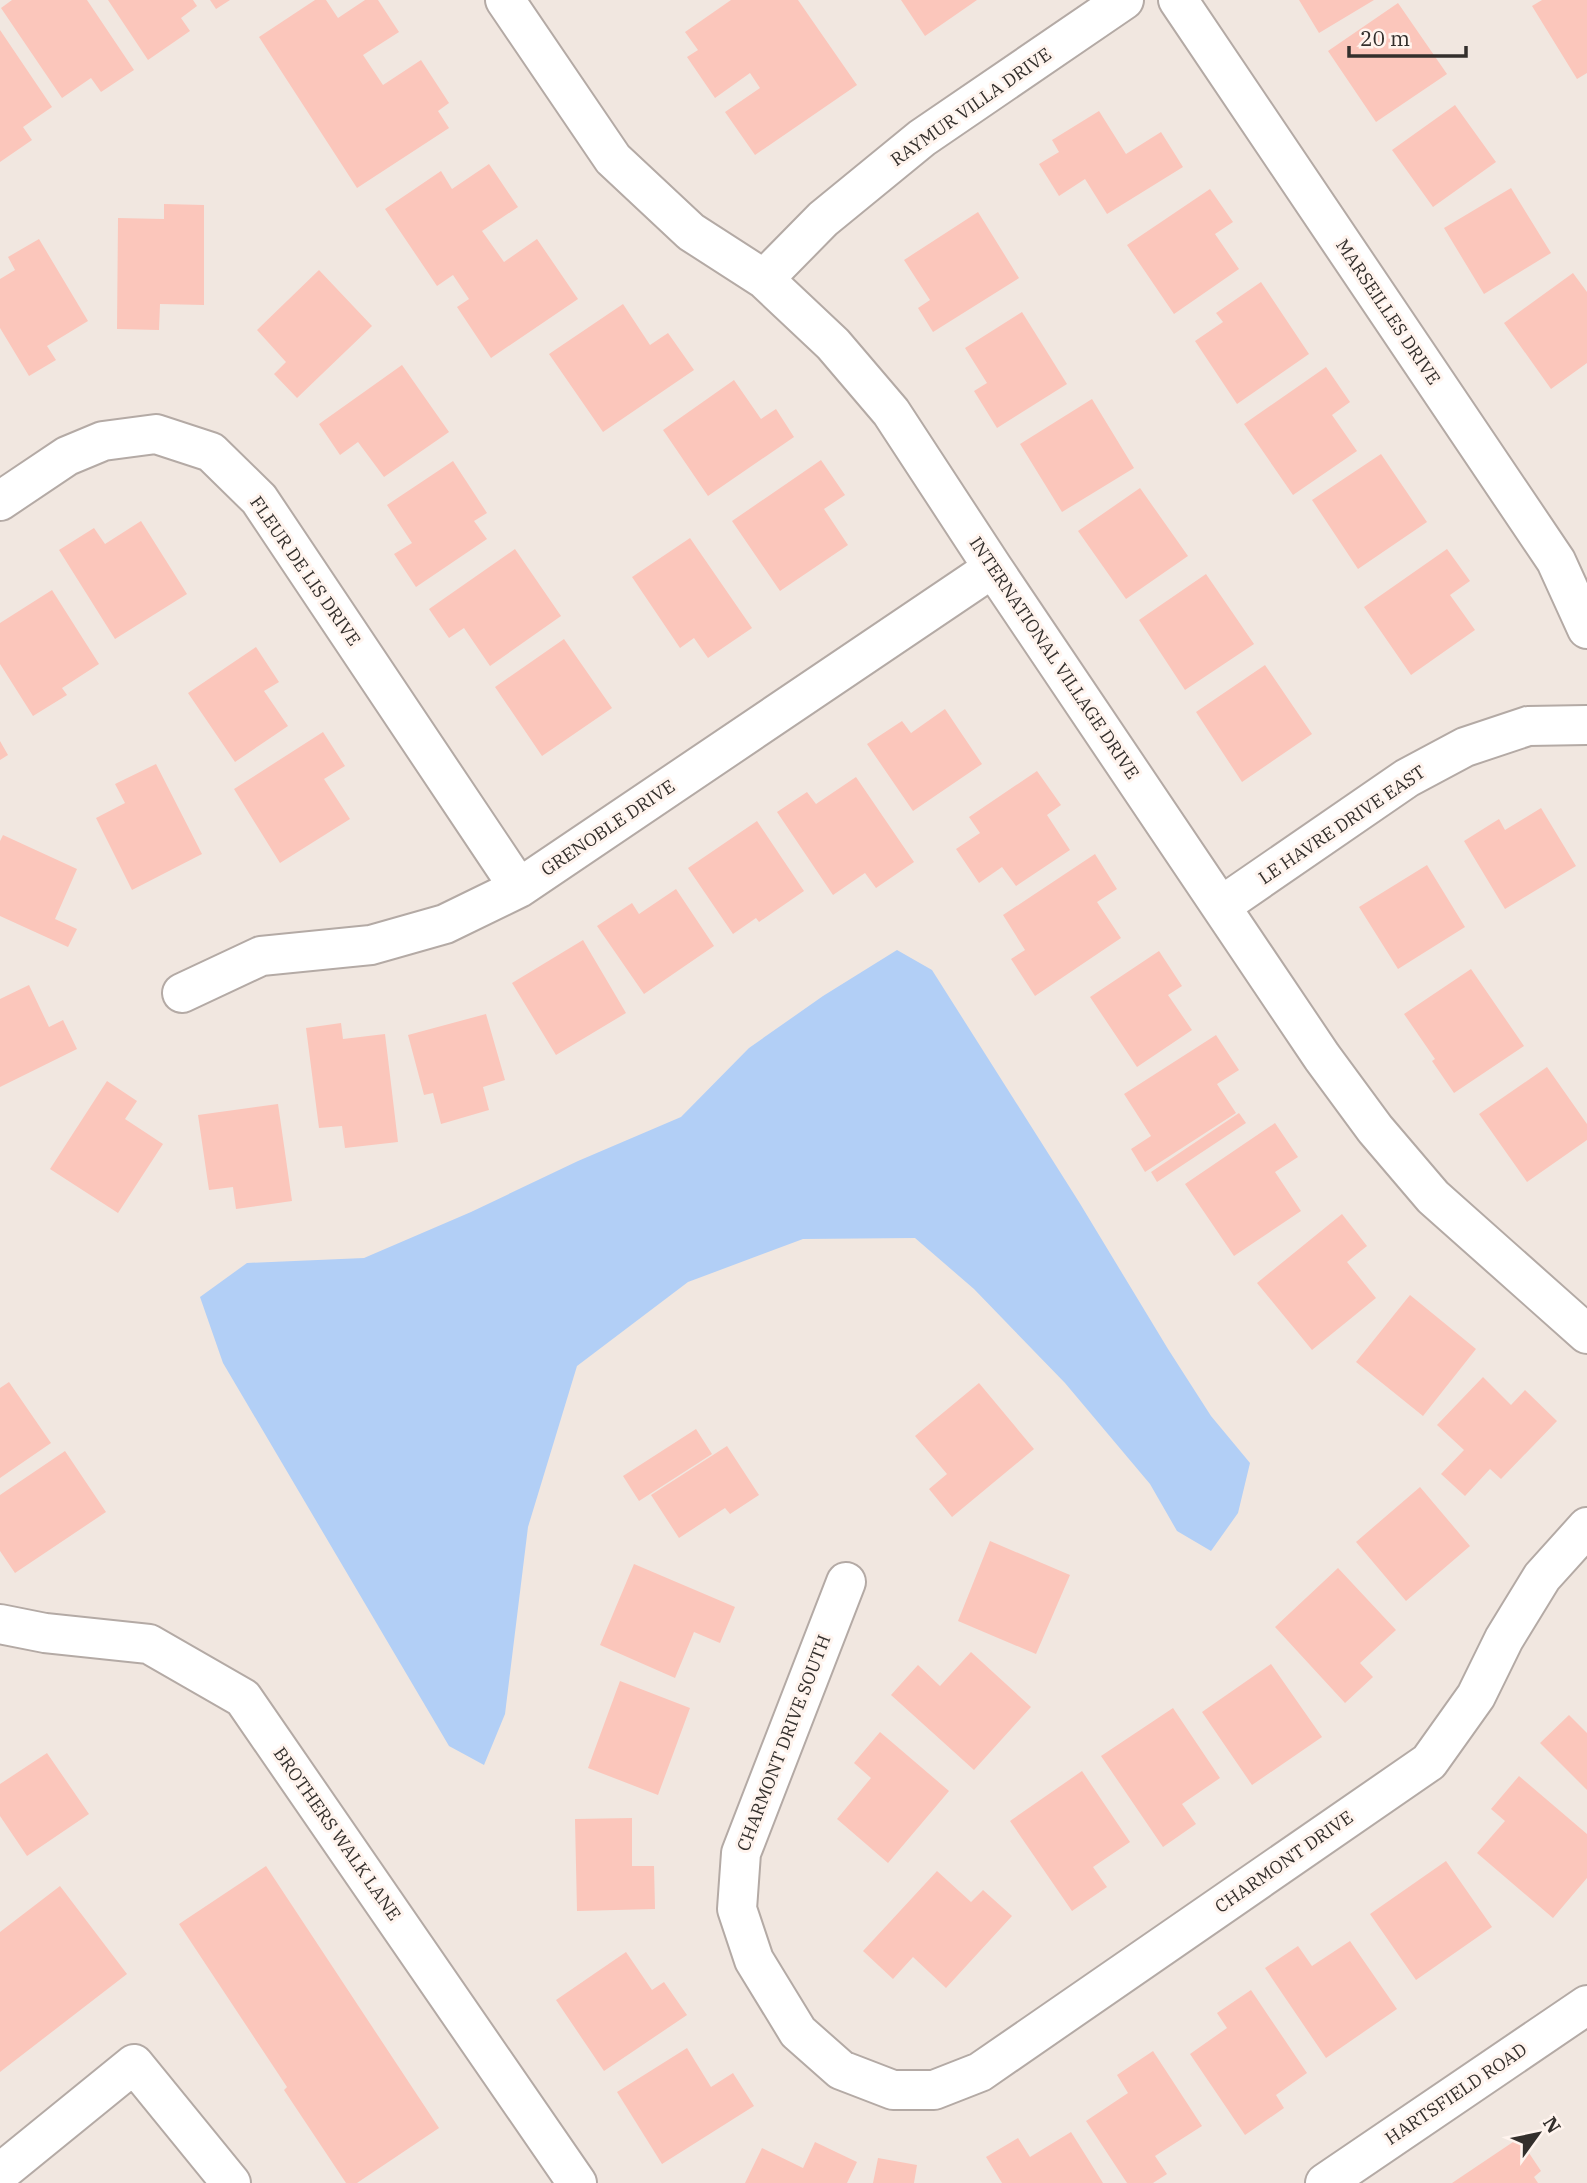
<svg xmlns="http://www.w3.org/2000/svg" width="1587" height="2183" viewBox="0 0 1587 2183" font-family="'IBM Plex Serif',serif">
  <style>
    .water { fill: #b2cff6 }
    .building { fill: #fbc6bb }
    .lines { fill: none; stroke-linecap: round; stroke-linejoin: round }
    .minor-casing { stroke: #b4aaa5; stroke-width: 42 }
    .tertiary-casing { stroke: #b4aaa5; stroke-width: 42 }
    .minor { stroke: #fff; stroke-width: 38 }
    .tertiary { stroke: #fff; stroke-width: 38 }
    .labels { text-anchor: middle; stroke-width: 6; stroke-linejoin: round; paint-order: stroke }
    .street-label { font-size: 18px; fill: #332f2c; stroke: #fff4ee }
  </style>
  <rect width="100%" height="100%" fill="#f1e7e0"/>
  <path class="water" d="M897,950L932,970L1079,1202L1168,1349L1211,1416L1250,1463L1238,1513L1211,1551L1177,1531L1150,1484L1065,1383L974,1289L915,1238L803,1239L688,1282L577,1366L528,1527L505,1714L484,1765L449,1746L223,1363L200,1297L247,1263L364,1258L471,1212L578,1161L681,1117L749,1048L823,996Z"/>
  <path class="building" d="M12,0H87L134,70L101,92L91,78L62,98L1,8Z
    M108,0H193L197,6L181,18L190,31L148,60Z
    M210,0H230L216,9Z
    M315,0H326L338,18L365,0H378L399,32L363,55L383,85L421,60L449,103L438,111L449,128L357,188L259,37Z
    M731,0H798L857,85L755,155L725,112L760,88L750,73L715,98L687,57L698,50L685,32Z
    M901,0H977L925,36Z
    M1299,0H1374L1319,33Z
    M1542,0H1587V73L1577,79L1532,6Z
    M1398,3L1447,74L1376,122L1328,51Z
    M0,30L52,107L23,127L32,140L0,162Z
    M1455,105L1496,162L1433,207L1392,150Z
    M1099,111L1126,154L1161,132L1183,167L1107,214L1085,179L1059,196L1039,164L1059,152L1052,140Z
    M489,164L518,207L482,231L504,262L537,239L578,299L491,358L457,307L469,299L453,275L437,286L385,209L441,171L452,189Z
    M1511,188L1551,253L1484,294L1444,228Z
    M1210,189L1233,222L1215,234L1239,269L1174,314L1127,245Z
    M164,204L204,205V305L160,304L159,330L117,329L118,218L164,219Z
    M978,212L1019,278L933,332L918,308L930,300L904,260Z
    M39,239L88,321L47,346L56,360L29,376L0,328V279L15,270L8,257Z
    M319,270L372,326L297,398L274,374L286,362L257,330Z
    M1573,273L1587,292V363L1551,389L1504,323Z
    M1261,282L1309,354L1237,404L1195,341L1223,322L1216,313Z
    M623,304L650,345L668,333L694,370L603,432L549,354Z
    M1022,312L1067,384L997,428L974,391L987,383L965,348Z
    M402,365L449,432L384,477L358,442L340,455L319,424Z
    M1326,367L1350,402L1332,415L1357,451L1293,495L1244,424Z
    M734,380L761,419L776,409L794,437L708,496L663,430Z
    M1092,399L1134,468L1062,512L1020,444Z
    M1381,454L1427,522L1358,569L1312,500Z
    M821,460L845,495L824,509L848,545L780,591L732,521Z
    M453,461L487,513L474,521L487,539L416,587L394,554L412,543L387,505Z
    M1140,488L1188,556L1126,599L1078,531Z
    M141,521L187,594L115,639L59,550L94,528L105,544Z
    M690,538L752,628L708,658L694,638L680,648L632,577Z
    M515,549L561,616L490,666L464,628L449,638L429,609Z
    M1447,549L1470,581L1450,595L1475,630L1411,675L1364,607Z
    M1206,574L1254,644L1185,690L1139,620Z
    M52,590L99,664L62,688L67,695L33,716L0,664V623Z
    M564,639L612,708L542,756L495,687Z
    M256,647L279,682L264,691L288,726L235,762L188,693Z
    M1265,665L1312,734L1242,782L1196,712Z
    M945,709L982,764L913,811L867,744L902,721L911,733Z
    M323,732L345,766L324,779L350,819L280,863L234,789Z
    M0,741L8,755L0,760Z
    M156,764L202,854L132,890L96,818L125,803L115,784Z
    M1037,771L1061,805L1047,815L1070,850L1016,886L1002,867L979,883L956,849L980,833L969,817Z
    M856,777L914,862L876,888L865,873L833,895L777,812L807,792L816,804Z
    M1541,808L1576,866L1505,909L1464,841L1499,819L1505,830Z
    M757,821L804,891L759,922L756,918L733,934L688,868Z
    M3,835L77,869L55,919L77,929L68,947L0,916V841Z
    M1095,854L1117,889L1097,902L1121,938L1035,996L1011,959L1025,950L1003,915Z
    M1427,865L1465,927L1398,969L1359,907Z
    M676,889L714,946L644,994L597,926L632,903L639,914Z
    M583,940L626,1013L556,1055L512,983Z
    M1159,951L1182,986L1168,995L1192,1030L1137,1067L1090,997Z
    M1471,969L1524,1046L1454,1093L1432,1061L1435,1059L1404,1014Z
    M29,985L49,1027L63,1020L77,1049L0,1087V999Z
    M486,1014L505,1080L483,1087L489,1110L441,1124L433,1093L424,1095L408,1035Z
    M341,1023L343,1039L385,1034L398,1142L345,1148L342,1126L319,1128L306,1028Z
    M1216,1035L1239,1070L1217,1084L1236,1113L1145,1172L1131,1149L1151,1136L1124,1094Z
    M1547,1067L1587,1124V1140L1527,1182L1479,1114Z
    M107,1081L137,1101L125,1119L163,1144L118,1213L50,1169Z
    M278,1104L292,1201L236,1209L233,1187L209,1190L198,1115Z
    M1239,1113L1246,1123L1157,1182L1151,1172Z
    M1275,1123L1298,1157L1275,1172L1301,1211L1234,1256L1185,1184Z
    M1342,1214L1367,1246L1347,1262L1376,1298L1312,1350L1257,1283Z
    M1410,1295L1476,1349L1423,1416L1356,1362Z
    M1483,1377L1511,1405L1525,1390L1557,1421L1501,1479L1490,1469L1465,1496L1441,1474L1464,1450L1437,1425Z
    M9,1382L51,1443L0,1478V1388Z
    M979,1383L1034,1449L952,1517L929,1489L947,1474L915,1436Z
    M696,1429L712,1454L639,1501L623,1476Z
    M727,1446L759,1495L730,1514L725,1508L679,1538L651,1495Z
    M65,1451L106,1512L15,1573L0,1551V1495Z
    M1420,1487L1470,1546L1406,1601L1356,1542Z
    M990,1541L1070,1575L1036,1654L958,1621Z
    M634,1564L735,1607L720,1643L694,1632L675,1678L600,1645Z
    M1338,1568L1396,1630L1360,1663L1373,1677L1345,1703L1275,1627Z
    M971,1652L1031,1707L974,1770L891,1695L918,1665L940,1686Z
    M1271,1664L1322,1737L1252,1785L1202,1712Z
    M620,1681L690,1708L658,1795L588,1768Z
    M1173,1708L1220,1778L1182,1804L1196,1824L1163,1847L1101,1756Z
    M1569,1715L1587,1733V1790L1540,1743Z
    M880,1732L949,1791L888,1863L837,1819L871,1778L854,1763Z
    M47,1753L89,1814L27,1856L0,1816V1784Z
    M1082,1771L1130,1842L1093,1867L1107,1887L1072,1911L1010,1821Z
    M1519,1776L1587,1834V1878L1553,1918L1477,1853L1505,1821L1491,1809Z
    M632,1818V1866H654L655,1909L577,1911L575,1819Z
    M1446,1861L1492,1927L1416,1980L1370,1914Z
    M266,1866L439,2128L357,2183H346L284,2090L287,2087L179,1924Z
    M937,1871L971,1902L983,1890L1012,1916L946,1988L913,1957L893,1979L863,1951Z
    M60,1886L127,1974L0,2072V1932Z
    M1350,1941L1397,2009L1326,2058L1265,1968L1298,1946L1312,1966Z
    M626,1952L652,1990L664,1982L687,2015L604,2071L556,2000Z
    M1251,1990L1307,2073L1276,2095L1284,2108L1245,2135L1190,2054L1227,2028L1217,2013Z
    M687,2048L711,2087L733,2073L754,2106L662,2164L617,2092Z
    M1153,2051L1202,2126L1155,2156L1167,2174L1153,2183H1127L1086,2121L1128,2093L1117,2075Z
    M1071,2132L1103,2183H1002L986,2157L1018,2138L1030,2157Z
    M1519,2138L1541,2171L1534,2177L1538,2183H1452Z
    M815,2142L857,2162L847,2183H745L762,2148L803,2168Z
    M878,2158L917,2165L914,2183H873Z"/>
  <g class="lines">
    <defs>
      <path id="minor" d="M505,0L613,159L691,232L764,279L833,344L891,412L993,568L1322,1057L1375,1129L1433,1197L1587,1334
        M1178,0L1556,561L1587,629
        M764,279L823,219L922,138L1124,0
        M0,501L67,456L103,441L156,434L211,452L259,499L519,888
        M1221,906L1407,778L1465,747L1528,726L1587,725
        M182,993L261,956L371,945L445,924L519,888L993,568
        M846,1582L741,1853L737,1909L754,1960L798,2032L841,2070L893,2090H934L980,2072L1429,1762L1476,1696L1504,1639L1542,1577L1587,1527
        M0,1624L45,1633L149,1644L243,1698L577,2183
        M0,2173L134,2064L231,2183"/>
      <path id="tertiary" d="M1325,2183L1587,2005"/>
    </defs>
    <use href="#minor" class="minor-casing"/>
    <use href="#tertiary" class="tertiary-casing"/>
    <use href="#minor" class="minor"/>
    <use href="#tertiary" class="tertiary"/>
  </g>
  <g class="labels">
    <g class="street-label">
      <text transform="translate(971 107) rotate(-35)" y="6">RAYMUR VILLA DRIVE</text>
      <text transform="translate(1388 312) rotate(56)" y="6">MARSEILLES DRIVE</text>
      <text transform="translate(305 571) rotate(55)" y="6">FLEUR DE LIS DRIVE</text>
      <text transform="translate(1054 658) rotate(56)" y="6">INTERNATIONAL VILLAGE DRIVE</text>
      <text transform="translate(1342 825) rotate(-34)" y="6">LE HAVRE DRIVE EAST</text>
      <text transform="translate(608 828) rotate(-34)" y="6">GRENOBLE DRIVE</text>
      <text transform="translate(784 1743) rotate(-69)" y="6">CHARMONT DRIVE SOUTH</text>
      <text transform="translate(337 1834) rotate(55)" y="6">BROTHERS WALK LANE</text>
      <text transform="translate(1284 1862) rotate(-35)" y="6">CHARMONT DRIVE</text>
      <text transform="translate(1456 2094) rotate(-34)" y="6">HARTSFIELD ROAD</text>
    </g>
  </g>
  <g transform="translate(1538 2134) rotate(57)" stroke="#fff4ee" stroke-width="5" paint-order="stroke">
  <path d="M0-5L12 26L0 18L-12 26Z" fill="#332f2c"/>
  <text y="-10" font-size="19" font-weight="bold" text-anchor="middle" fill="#332f2c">N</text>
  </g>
  <path d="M1349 46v10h117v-10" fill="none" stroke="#332f2c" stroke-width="3.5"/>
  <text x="1360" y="46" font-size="21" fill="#332f2c" stroke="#fff4ee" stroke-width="5" paint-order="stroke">20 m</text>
</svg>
